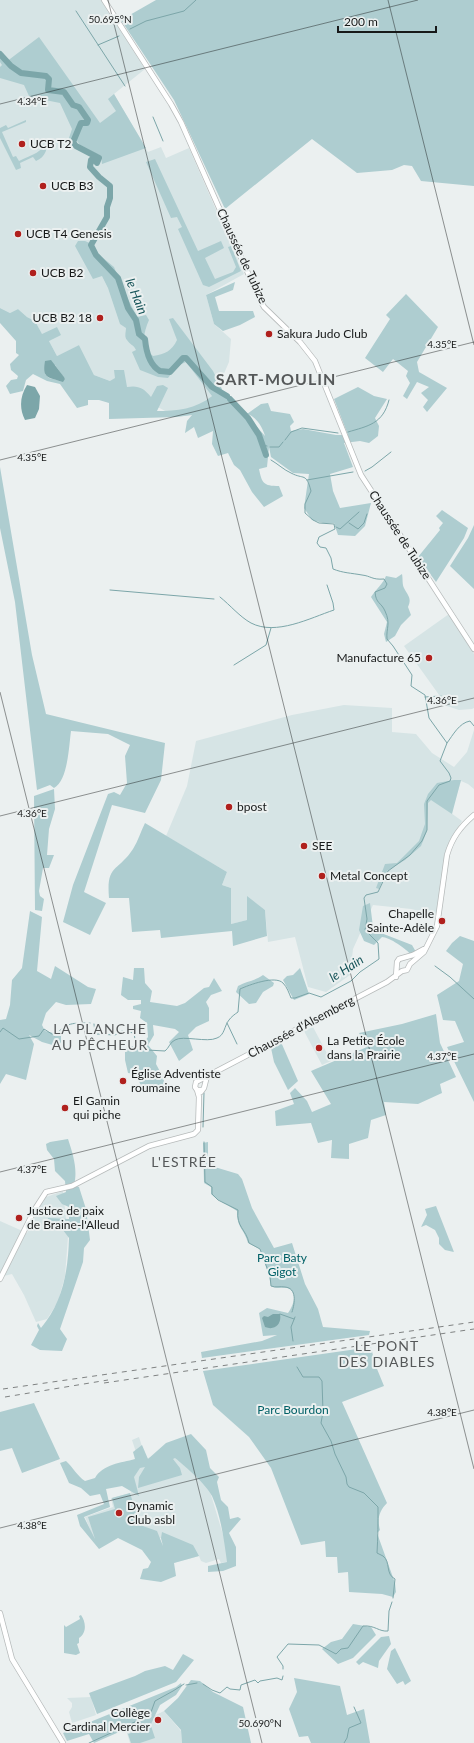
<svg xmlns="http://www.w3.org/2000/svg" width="474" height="1743" viewBox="0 0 474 1743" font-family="Lato,sans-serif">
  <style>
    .built { fill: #d6e4e5 }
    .green { fill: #aecdd0; fill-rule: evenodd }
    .water { fill: #7ca6a9 }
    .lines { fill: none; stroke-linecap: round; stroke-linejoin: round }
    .stream { stroke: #7ca6a9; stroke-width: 1 }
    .river { stroke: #7ca6a9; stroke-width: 6 }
    .major-casing { stroke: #b7bbbb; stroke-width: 6 }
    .major { stroke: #fff; stroke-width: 4.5 }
    .rail { stroke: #7f8282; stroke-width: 1; stroke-dasharray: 5 5; stroke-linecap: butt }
    .ticks { fill: none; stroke: #171919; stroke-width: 1; stroke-opacity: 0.45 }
    .poi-dot { fill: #b0201d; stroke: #ebf0f0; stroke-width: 1.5 }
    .labels { text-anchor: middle; stroke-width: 4; stroke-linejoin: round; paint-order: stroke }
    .poi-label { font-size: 12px; fill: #171919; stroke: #ebf0f0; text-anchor: start }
    .street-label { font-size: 12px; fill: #171919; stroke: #ebf0f0 }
    .park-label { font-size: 12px; fill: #006066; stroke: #ebf0f0 }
    .water-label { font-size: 13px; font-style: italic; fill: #18555a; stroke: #ebf0f0 }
    .quarter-label { font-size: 14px; letter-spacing: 1px; fill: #555859; stroke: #ebf0f0 }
    .district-label { font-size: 16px; font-weight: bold; letter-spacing: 1px; fill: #555859; stroke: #ebf0f0 }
    .ticks-label { font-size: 10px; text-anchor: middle; fill: #171919; stroke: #ebf0f0; stroke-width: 4; stroke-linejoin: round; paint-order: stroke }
  </style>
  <rect width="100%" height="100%" fill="#ebf0f0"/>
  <path class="built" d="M0,0H101L145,69L114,94L148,152L161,147L166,158L189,148L244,274L206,295L214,324L231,339L229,362L216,392L192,415L176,417L110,381L94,375L79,345L57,356L49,341L42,335L35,321L27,317L18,309L10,313L0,308Z
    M449,614L474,654V708L472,709L459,710L447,706L404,646Z
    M344,705L392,708V732L416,734L432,753L454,767L467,752L474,730V789L468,784L461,781L451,813L462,821L449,842L436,915L411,909L373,905L353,949L350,975L326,992L308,987L295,937L268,942L265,910L247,897V920L231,924V888L222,885L227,872L166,836L187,786L196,741L292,715Z
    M313,1027L331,1061L322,1065L304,1031Z
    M63,1191L68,1237L65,1276L58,1302L47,1319L36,1322L24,1295L12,1274L0,1277V1221L27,1233L37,1211L46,1197Z
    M139,1437L146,1459L193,1440L211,1495L231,1561L221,1563L219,1559L206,1563L201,1561L199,1556L170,1564L161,1538L146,1542L142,1529L95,1542L85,1517L113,1507L111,1498L131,1493L129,1483L140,1464L132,1440Z
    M91,1697L96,1715L72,1723L69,1712L72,1707V1703L67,1698Z
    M164,1711L181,1731L182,1743H130L126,1730Z"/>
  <path class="green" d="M156,0H474V186L421,181L412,166L404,165L392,170L357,173L312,139L225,209L174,100L121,20Z
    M39,37L100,123L116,111L108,99L114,94L146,148L102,164L101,156L80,145L77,141L70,145L68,141L72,129L60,103L45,100L39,101L29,96L24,85L0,78V67L2,65L0,62V56L6,62Z
    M26,120V122L2,132L13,157L16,156L19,161C32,155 43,152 49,139C47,148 46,157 36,161L33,157L20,163L21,168L16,170L0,138V128L6,125L8,128Z
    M155,159L198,251L221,241L224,248L205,258L215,279L233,272L236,267L228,247L231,246L241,271L209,287L203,285L178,229L182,227L177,217L171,218L146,162Z
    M78,241H85L92,244L97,253L114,267L123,289L137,317L146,315L149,320C143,334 141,345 153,356C165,354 172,351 177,340L169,319L173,318L213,371L222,389L219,392L231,397L265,436C263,428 256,416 247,414L261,404L268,403L271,411L290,414L294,422L290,426L291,431L303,429L336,435H348L334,399L358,387L374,396L387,399L375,418L379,426L378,436L369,443L360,441L344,443L353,467L330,474L333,491L340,508L371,503L365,526L355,536L338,535L334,523H323L312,520L304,508L309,474L293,473L271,457L269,447L267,467L259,469C262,483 263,486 279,486L283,496L264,507L252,492L240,470L234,465L228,453L218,456L212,444L213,431L198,438L194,427L185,433L187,421L192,415L176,417L109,419V403L99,400H88V405L77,408L60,384L47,381L33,374L26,380L23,391L10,394L6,386L11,380L17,379L18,376L11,370L10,364L19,355L16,353V341L0,323V308L10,313L18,309L27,317L35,321L42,334L57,327L61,335L49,341L57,356L79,345L94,375L110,381L115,378L114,370H124L127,387C138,385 144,388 151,397L157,386L163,385L168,388L157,411C177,411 196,409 212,396L186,362L177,366L168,378L158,377L140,370L132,352L136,350C133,344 130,345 127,340C124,337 126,332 126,328L120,324L108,288L102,276L93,279L75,246ZM55,365L65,379L61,381L49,378L45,374Z
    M235,282L233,290L215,297L219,311H253L255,317L240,325L223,331L214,324L206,295Z
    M406,294L438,327L417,362L419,372L447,388L427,412L423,407L428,400L421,393L429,387L417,382L407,399L403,396L410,383L406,376L408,371L393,359L383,372L365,358L390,319L386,315Z
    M0,467L32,655L46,714L165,743L161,780L145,813L112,805L84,892L106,903L90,935L63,922L73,885L108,794L114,792L120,795L127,783L125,756L130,745L108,734L71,731C69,745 68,781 54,788L50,785L37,790L15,602L0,528Z
    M442,510L468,528L464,538L436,582L418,557L440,530L439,528L443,523L436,516Z
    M474,525V589L450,566L468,538Z
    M402,574C403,579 402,584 404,588C408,596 412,598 408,607L411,615L401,625L395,636L386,642L384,634L387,622L371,597C376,589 383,584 386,576L396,578Z
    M454,780H461L452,814L431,800L428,803L427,831L421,846L405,860L387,871L379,889L376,888L385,864L397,863L419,841L425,824L424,804L428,794L437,783Z
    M54,789L55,809L49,829L47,855H54L49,868H43L39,891L40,896L44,899L42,911L35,910L34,796Z
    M145,823L227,872L222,885L231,888V924L247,920V896L265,910L267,936L233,946L232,931L161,938L160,930L132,932L129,898H109C106,864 118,872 133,849C138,841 141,831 145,823Z
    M370,903L373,927L381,933L412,945L416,952L411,955C407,949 389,937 382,937L374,945L364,941L359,930L363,906Z
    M30,911L42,917L37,971L51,979L55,966L88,987L96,989L91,1004L66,1005L56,1002L46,1013L42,1025L45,1031L61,1035V1043L56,1046L42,1042L29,1035L34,1044L26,1080L6,1074L0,1084V1020L6,1019L10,1005L12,980L22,968Z
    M460,936L474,941V1102L447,1047L464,1042L455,1021L443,1020L437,995L459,981L463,964L446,951L452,943Z
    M134,968H144L145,983L152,991L150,1002L177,1006L185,1003L204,988L209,987L214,978L222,991L211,995L206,1002L209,1008V1021L196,1027L188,1035L193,1050L179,1061L169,1042L179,1032L175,1029L153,1025L154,1035L148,1045L157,1056L156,1064L164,1079L163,1090L144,1093L136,1074L128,1073L125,1060V1047L142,1045L148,1037L147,1023L140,1018L141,1011L133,1009V1006L141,1004V1000H128L121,995L123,977L133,980Z
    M300,968L309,994L294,1000L283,980L287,976L293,975Z
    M263,975L274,983L273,986L263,992L256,1003L249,1004L236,992L238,986C247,981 255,981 263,975Z
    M436,1014L440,1043L456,1077L440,1084L442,1093L418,1104L384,1102L386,1115L371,1120L368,1138L349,1144V1159L331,1158L332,1140L318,1143L311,1123L276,1126L275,1111L294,1104L290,1093L295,1088L307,1101L312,1112L331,1104L311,1071L367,1047L359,1033L402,1024Z
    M281,1042L298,1081L288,1090L274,1062L271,1048Z
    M68,1139C73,1154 78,1170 74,1185L79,1187L86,1209L90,1240L84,1248L83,1262L60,1329L67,1339L62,1351L40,1350L31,1345L39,1330L37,1326L38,1323L41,1328C63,1302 68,1271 69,1238L60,1226L48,1219V1218L69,1219V1207L62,1204L56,1196L66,1192L65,1181L55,1171L54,1159L47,1150L46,1144L50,1142Z
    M208,1142V1165L238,1174L242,1179L252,1208L274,1248L292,1243L305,1284L318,1309L323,1327L370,1331L369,1335L202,1358L201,1352L262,1341L277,1335L263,1336L259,1313L267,1308L288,1313C293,1306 299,1292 287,1288C281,1287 276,1289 271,1286L269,1276L260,1249L248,1243C244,1228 237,1229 237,1211C228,1205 218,1201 211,1194V1187L204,1183L203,1143Z
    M436,1206L454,1252L445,1250L439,1244V1238L435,1230L426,1225L421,1227L427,1215L425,1209Z
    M371,1347L375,1364L384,1386L342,1402L387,1503C379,1511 377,1519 380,1530L377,1533L395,1583L396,1592L393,1597L382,1594L349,1592L348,1572L338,1573L337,1557H326L325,1541L301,1545L271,1468L249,1437L213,1405L203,1371Z
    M34,1403L60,1459L22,1473L12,1448L0,1451V1412Z
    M191,1434L206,1450L210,1468L219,1477L217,1482L221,1500L228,1507L230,1519L238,1517L241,1519L229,1533L236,1547V1566L223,1571L208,1572V1566L227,1562C224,1540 221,1516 212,1496C206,1484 185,1466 175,1458L173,1459L180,1468L182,1475L138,1488L139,1477L145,1467L140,1468L134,1477L139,1496L122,1486L106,1489L110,1507L84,1517L95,1539L88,1517L115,1509L112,1498L130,1493L140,1525L157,1531L163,1546L161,1538L162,1532L193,1545L199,1556L174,1563L176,1576L161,1582L140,1579L143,1569L148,1568L151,1562L142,1550L118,1538L99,1549L80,1526L77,1515L104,1504L100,1494L90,1496L81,1488L69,1483L60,1463L66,1461C73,1467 77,1476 85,1481L95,1478C103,1464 121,1463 135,1459L133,1452L142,1445L148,1459L166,1443Z
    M81,1615C86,1622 87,1633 79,1638V1643L77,1644L80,1653L76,1655L64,1653V1625L66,1627L80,1619L79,1616Z
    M353,1624L371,1627L376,1635L353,1658L338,1664L322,1649L331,1642L342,1639Z
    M389,1636L391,1644L379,1661L378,1668L363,1662L359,1665L356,1662L381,1637Z
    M395,1648L411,1681L405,1685L403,1681L397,1684L387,1669L391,1651Z
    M183,1654L194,1660L176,1682L97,1714L89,1693L135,1676L145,1671L165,1666L173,1670Z
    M294,1678L340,1686L347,1715L364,1709L370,1743H311L308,1736L299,1737L289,1709L297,1692Z
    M191,1680L200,1681L213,1692L243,1707L251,1743H182L181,1730L164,1711L178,1698Z
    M181,1683L182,1686L176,1695L160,1705L151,1724L132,1731L126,1729L94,1743L89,1734L67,1741L63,1733L176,1687Z
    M151,1726L155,1738L140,1743H131L128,1734Z"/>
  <path class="water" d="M51,360L64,377L65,379L63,382C48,377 42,379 45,361Z
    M27,385L35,387L40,396L39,409L35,418L25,420C19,408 20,396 27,385Z
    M273,1314H280C282,1324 275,1331 265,1327L262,1318L264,1316L268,1317Z"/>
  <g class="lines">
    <path class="stream" d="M76,11L125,86
      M130,29L146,21L184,11L196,0
      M98,45L119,36
      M153,117L163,141
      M348,432C368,426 383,424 389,400
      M285,440L291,432L302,428L338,433
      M262,445L267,446
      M270,447H279L283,442
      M365,471L372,467L391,452
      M307,480L353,472
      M349,523L358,529L364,523L367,514
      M336,527L340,529L359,512
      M110,590L214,599
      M220,597C230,605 240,617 251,623C276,636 310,618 334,610L333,603L327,585
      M234,665L266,645L271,628
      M425,697L441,696
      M447,743C453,735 459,723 470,721L474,726
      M435,966L450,977L474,999
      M227,1023L237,1044
      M94,1024L95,1032L97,1034L115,1035L122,1031L134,1033L136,1046L147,1050L165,1051C169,1048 170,1042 175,1040C183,1035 207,1043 217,1038C225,1035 224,1026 229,1020C231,1017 235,1014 238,1012L240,989C249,985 275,975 283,983C287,987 289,993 291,998H295L309,993L321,997L351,981L360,972L379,959L378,943L365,930L367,919L364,898L366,895L378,892L388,871L410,855L422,841L427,830V801L439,785L450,781L451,778L449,773L440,761L447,743L429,718L425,695L411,686L412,675L393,646L387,639C386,628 391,624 385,611C381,602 376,604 375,592L385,588L387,584L384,579C372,580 371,576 362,575C351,573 343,573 333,569L331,558L326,548L320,547L317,543L319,537L335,529L334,524L319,523L313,520L305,513V504L311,491C306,472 304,480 291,473C284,470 278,464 271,460
      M0,1032L3,1028L19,1039L39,1036L44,1029L55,1036C66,1022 73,1023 90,1023
      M203,1127L204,1093
      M204,1142L205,1182L212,1187V1194L218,1200L238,1210C236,1227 246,1229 249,1243L260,1249L270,1276L271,1286C276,1288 280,1286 285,1287C297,1288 295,1303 292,1312
      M280,1314L294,1319
      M293,1341L291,1327L295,1317
      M297,1367L303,1377H319L322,1381L323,1412L321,1423L331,1441L335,1454L346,1477L347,1484L349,1487L364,1493L378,1507C378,1522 378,1537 377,1553C379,1554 381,1555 383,1556C391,1562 385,1574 395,1579L393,1598
      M283,1669V1666L277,1657L288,1644L319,1645L336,1654L341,1649L348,1648L363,1626C375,1625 379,1632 388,1631L389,1611L392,1602
      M203,1684L212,1690L220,1693L227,1687L230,1689L240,1690L241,1685L255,1680L258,1683L260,1681L277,1678L282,1680L283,1676
      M186,1685L197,1683
      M89,1743L150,1715L155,1701L173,1691L184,1684
      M344,1743L347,1738L349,1728L361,1723L354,1707"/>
    <path class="river" d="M0,54L11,66L21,73L46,76L49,79L48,90L64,92L73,105L79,107L88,120L87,123H81L73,142L76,146L99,158L97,163L93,159L91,160L90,167L99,177L110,186V198L107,207V217L91,245L96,255L118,278L128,308L136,320L139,334L145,339C146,350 149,365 160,371L170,372L183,358H186L212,387L227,396
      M230,399L248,418L259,435L266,455"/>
    <defs>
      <path id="major" d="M104,0L171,104L181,122L259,298L264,307L300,342L315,361L361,475L474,649
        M396,977L397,962L399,959L413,955L424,949
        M201,1090H197L195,1087L196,1082L387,982L402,971L407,970L410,964L424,952L437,926L447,855C452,838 460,827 474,815
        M201,1092L204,1088L207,1076
        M0,1279L35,1209L46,1192L72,1186L149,1146L194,1134L198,1130L199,1097L197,1090
        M0,1613L12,1659L63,1743"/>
    </defs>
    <use href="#major" class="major-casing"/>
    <use href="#major" class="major"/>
    <path class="rail" d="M104,1383L474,1329
      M3,1389L474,1322
      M5,1397L108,1380"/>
  </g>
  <path class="ticks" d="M108,0L474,1469M388,0L474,345M0,104L418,0M0,460L474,342M0,692L262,1743M0,816L474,698M0,1172L474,1054M0,1528L474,1410"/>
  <g class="poi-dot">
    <circle cx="22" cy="144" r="4"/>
    <circle cx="43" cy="186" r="4"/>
    <circle cx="18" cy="234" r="4"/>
    <circle cx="33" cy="273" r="4"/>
    <circle cx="100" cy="318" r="4"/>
    <circle cx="269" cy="334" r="4"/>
    <circle cx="429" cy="658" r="4"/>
    <circle cx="229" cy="807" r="4"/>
    <circle cx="304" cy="846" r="4"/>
    <circle cx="322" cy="876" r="4"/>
    <circle cx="442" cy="921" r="4"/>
    <circle cx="319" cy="1048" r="4"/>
    <circle cx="123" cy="1081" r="4"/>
    <circle cx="65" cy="1108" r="4"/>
    <circle cx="19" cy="1218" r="4"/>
    <circle cx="119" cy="1513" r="4"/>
    <circle cx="158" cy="1720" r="4"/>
  </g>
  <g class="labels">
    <g class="poi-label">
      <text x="30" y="148">UCB T2</text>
      <text x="51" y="190">UCB B3</text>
      <text x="26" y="238">UCB T4 Genesis</text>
      <text x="41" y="277">UCB B2</text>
      <text x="92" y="322" text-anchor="end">UCB B2 18</text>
      <text x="277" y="338">Sakura Judo Club</text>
      <text x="421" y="662" text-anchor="end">Manufacture 65</text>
      <text x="237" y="811">bpost</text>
      <text x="312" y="850">SEE</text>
      <text x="330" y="880">Metal Concept</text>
      <text x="434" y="918" text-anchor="end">Chapelle<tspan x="434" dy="14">Sainte-Adèle</tspan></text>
      <text x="327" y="1045">La Petite École<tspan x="327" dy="14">dans la Prairie</tspan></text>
      <text x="131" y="1078">Église Adventiste<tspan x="131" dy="14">roumaine</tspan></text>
      <text x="73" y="1105">El Gamin<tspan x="73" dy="14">qui piche</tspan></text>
      <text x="27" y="1215">Justice de paix<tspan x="27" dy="14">de Braine-l'Alleud</tspan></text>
      <text x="127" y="1510">Dynamic<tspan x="127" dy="14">Club asbl</tspan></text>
      <text x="150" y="1717" text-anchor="end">Collège<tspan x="150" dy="14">Cardinal Mercier</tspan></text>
    </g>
    <g class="street-label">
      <text transform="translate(242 256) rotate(65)" y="4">Chaussée de Tubize</text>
      <text transform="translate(400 535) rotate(57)" y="4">Chaussée de Tubize</text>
      <text transform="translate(301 1027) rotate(-28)" y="4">Chaussée d'Alsemberg</text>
    </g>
    <g class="park-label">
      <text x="282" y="1262">Parc Baty<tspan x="282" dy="14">Gigot</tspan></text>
      <text x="293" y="1414">Parc Bourdon</text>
    </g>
    <g class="water-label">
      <text transform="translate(137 296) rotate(68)" y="5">le Hain</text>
      <text transform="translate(346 968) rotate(-33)" y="5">le Hain</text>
    </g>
    <g class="quarter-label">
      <text x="100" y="1034">LA PLANCHE<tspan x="100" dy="16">AU PÊCHEUR</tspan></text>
      <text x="184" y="1167">L'ESTRÉE</text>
      <text x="387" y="1351">LE PONT<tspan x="387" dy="16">DES DIABLES</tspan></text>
    </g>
    <g class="district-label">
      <text x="276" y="385">SART-MOULIN</text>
    </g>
  </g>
  <g class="ticks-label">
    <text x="110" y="23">50.695°N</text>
    <text x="32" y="105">4.34°E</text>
    <text x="442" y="348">4.35°E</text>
    <text x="32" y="461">4.35°E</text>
    <text x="442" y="704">4.36°E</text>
    <text x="32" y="817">4.36°E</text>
    <text x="442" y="1060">4.37°E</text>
    <text x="32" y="1173">4.37°E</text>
    <text x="442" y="1416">4.38°E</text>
    <text x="32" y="1529">4.38°E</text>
    <text x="260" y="1727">50.690°N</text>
  </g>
  <path d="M338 26v6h98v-6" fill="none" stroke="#171919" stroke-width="2"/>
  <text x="344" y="26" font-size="12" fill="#171919" stroke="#ebf0f0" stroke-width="3" paint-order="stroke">200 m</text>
</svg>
